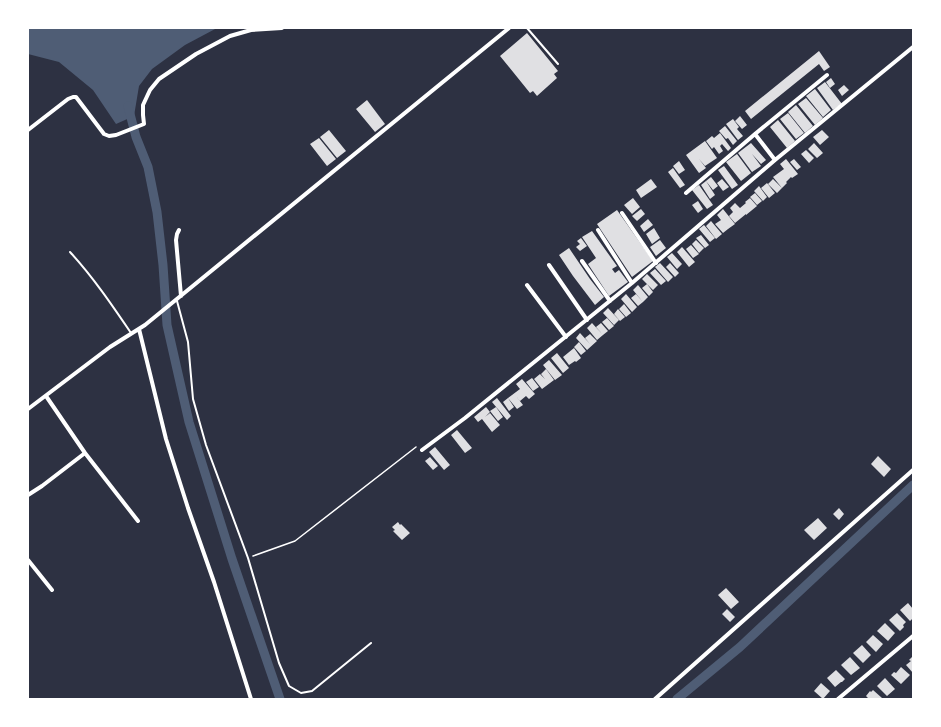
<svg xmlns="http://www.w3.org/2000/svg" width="941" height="727" viewBox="0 0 941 727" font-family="Literata,serif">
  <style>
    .water { fill: #4f5d75 }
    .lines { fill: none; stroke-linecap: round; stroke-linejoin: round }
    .canal { stroke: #4f5d75; stroke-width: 9 }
    .building { fill: #e0e0e3 }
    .path { stroke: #fff; stroke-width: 1.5 }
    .service { stroke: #fff; stroke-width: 2 }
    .minor { stroke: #fff; stroke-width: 4 }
  </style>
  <rect width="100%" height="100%" fill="#2d3142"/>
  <path class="water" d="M28,28H217L185,45L152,69L139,86L134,116L116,124L93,90L59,62L28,54Z"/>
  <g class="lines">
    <path class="canal" d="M128,106L136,137L148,167L157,212L163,265L167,325L189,422L232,559L280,699
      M677,699L740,647L913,485"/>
  </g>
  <path class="building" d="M527,33L558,71L554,74L557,78L537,96L533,91L530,93L500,56Z
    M819,51L830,67L824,71L819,64L751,119L745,111Z
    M831,78L835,84L830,88L826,82Z
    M825,82L842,104L833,110L817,88Z
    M844,85L849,90L842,96L838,90Z
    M815,89L831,110L823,117L806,96Z
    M806,98L823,118L815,125L798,104Z
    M367,100L385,124L375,132L356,109Z
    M796,105L813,126L805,133L788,112Z
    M788,113L804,133L796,139L780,119Z
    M740,116L747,125L742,129L735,121Z
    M733,119L739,127L737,129L743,136L738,140L726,124Z
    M778,120L795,141L787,148L770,127Z
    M725,126L737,141L733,145L728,138L726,139L719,131Z
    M329,130L346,151L337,158L320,137Z
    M822,130L829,137L820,145L813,137Z
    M720,133L731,148L728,151L722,144L720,146L723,151L719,154L714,147L712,149L706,141L712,136L714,138Z
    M319,138L336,159L327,166L310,144Z
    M705,141L717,158L705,166L699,159L706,168L699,173L686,155Z
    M751,143L766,160L761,164L752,154L761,166L752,172L738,153Z
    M814,143L823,153L817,158L808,149Z
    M806,150L814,158L809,163L801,154Z
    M737,154L751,173L741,181L726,162Z
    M786,159L798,174L792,178L791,177L786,182L787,183L782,188L773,177L784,169L780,164Z
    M794,159L801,167L797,170L790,162Z
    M679,161L685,170L679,174L673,166Z
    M724,166L738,185L732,189L718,170Z
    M673,168L685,185L680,188L668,172Z
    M711,177L718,186L713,190L706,181Z
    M651,179L657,187L641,198L636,190Z
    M722,179L729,187L723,191L717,183Z
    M773,179L782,188L777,193L768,184Z
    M706,181L715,195L710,199L701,185Z
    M767,183L775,193L769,198L761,188Z
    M699,185L713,205L707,209L692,190Z
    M759,186L767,197L763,201L754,191Z
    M755,193L762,201L757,205L750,197Z
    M633,198L640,207L632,214L624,205Z
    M750,198L757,206L746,215V214L735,223L729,216L733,212L730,208L735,203L740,208L746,203L745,202Z
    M698,201L703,209L698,213L692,205Z
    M641,209L645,214L637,221L632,216Z
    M723,209L735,224L728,229L717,215Z
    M617,210L653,261L632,277L597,224Z
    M648,219L653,225L644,232L640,226Z
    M721,220L728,229L723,233L715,224Z
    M711,221L722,234L716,239L706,226Z
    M704,225L715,238L710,242L699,229Z
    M654,228L660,238L652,244L646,234Z
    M592,231L617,266L612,269L615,273L619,270L628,282L609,296L588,264L596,258L582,237Z
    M701,235L709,245L705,248L696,238Z
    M581,238L587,246L580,251L576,247L580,244L577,241Z
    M660,240L666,248L656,256L650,247Z
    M696,240L704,248L699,253L692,244Z
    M691,245L699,254L693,258L686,249Z
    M682,247L695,262L689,267L677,252Z
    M569,248L590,279L604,297L595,305L573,276L559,255Z
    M672,253L682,264L677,269L667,257Z
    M660,263L673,277L668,282L655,267Z
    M670,263L679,273L675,277L666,267Z
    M655,269L666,281L661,285L650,273Z
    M647,274L658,285L653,290L642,279Z
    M647,284L653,292L649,296L642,288Z
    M638,285L648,297L643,302L633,290Z
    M626,294L637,307L632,312L621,299Z
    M636,294L643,302L638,306L631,298Z
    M624,304L631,313L626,317L619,309Z
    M608,308L619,320L614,325L603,313Z
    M618,309L625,317L620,321L614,314Z
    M607,318L614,326L609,330L602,322Z
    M592,323L603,335L597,340L587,328Z
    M601,323L608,331L603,335L596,327Z
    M580,333L590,344L585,338L590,334L597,341L587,350L576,338Z
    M579,342L586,351L581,355L574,347Z
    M574,348L581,358L576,362L575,361L569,365L563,357Z
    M557,353L569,368L563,373L551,358Z
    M549,360L562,375L555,380L543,365Z
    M546,369L554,380L542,389L534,379L540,374L545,379L541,374Z
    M532,378L539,387L533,391L526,382Z
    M522,379L535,394L529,399L526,396L520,401L516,396L523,405L517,409L508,398L520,389L516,384Z
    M497,398L511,416L507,420L492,402Z
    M508,398L514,407L509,411L503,402Z
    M486,407L490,412L485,417L490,413L500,425L492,432L482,419L478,422L474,417Z
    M496,407L503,417L498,421L490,411Z
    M457,430L472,448L465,453L451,435Z
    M435,447L450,465L444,470L429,452Z
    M878,456L891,469L884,477L871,464Z
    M430,457L438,466L433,470L425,461Z
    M839,508L844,514L839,520L833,514Z
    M818,518L827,528L814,540L804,530Z
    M398,522L400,525L401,524L410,533L402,540L393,531L395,530L392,527Z
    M726,588L739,602L731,609L718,595Z
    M908,603L913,609V618L910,621L900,610Z
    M727,609L735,617L730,622L722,614Z
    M897,613L906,622L903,625L904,627L900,631L889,620Z
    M885,623L895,633L888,641L877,631Z
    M873,635L883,644L876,652L866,642Z
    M862,645L871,655L863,663L853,653Z
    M913,656V673L906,665L911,661L909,660Z
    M850,657L860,668L851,675L841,665Z
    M901,667L910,675L901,684L891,675L894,672L896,673Z
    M836,670L845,679L842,682H841L835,687L827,678Z
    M885,678L895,689L887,696L877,686Z
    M821,683L830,691L823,699L814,691Z
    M873,690L882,698L881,699H869L866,696L870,691L871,692Z"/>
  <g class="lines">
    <path class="path" d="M253,556L295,541L416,447"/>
    <path class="service" d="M527,28L558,64
      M70,252C93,277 112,305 131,333
      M177,301L188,342L193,399L206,445L248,558L279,663L289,686L301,693L312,691L371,643"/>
    <path class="minor" d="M28,130L68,99L73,97H76L104,134L109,136L116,135L144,124L143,115V105L150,90L159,79L196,54L230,36L251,30L282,28
      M755,134L775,160
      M686,193L755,134L827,75
      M622,213L656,263
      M179,230L177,234L176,240L181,296
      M598,230L632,283
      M582,261L610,301
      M549,265L587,320
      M527,285L566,337
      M139,329L166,439L188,508L214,582L251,699
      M46,396L85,453L138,521
      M28,409L110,347L145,325L509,28
      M422,450L465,418L632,283L775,160L913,47
      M28,495L42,486L85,453
      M28,560L52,590
      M655,699L913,470
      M838,699L913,636"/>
  </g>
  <rect width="941" height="727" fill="none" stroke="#ffffff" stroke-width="58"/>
</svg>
